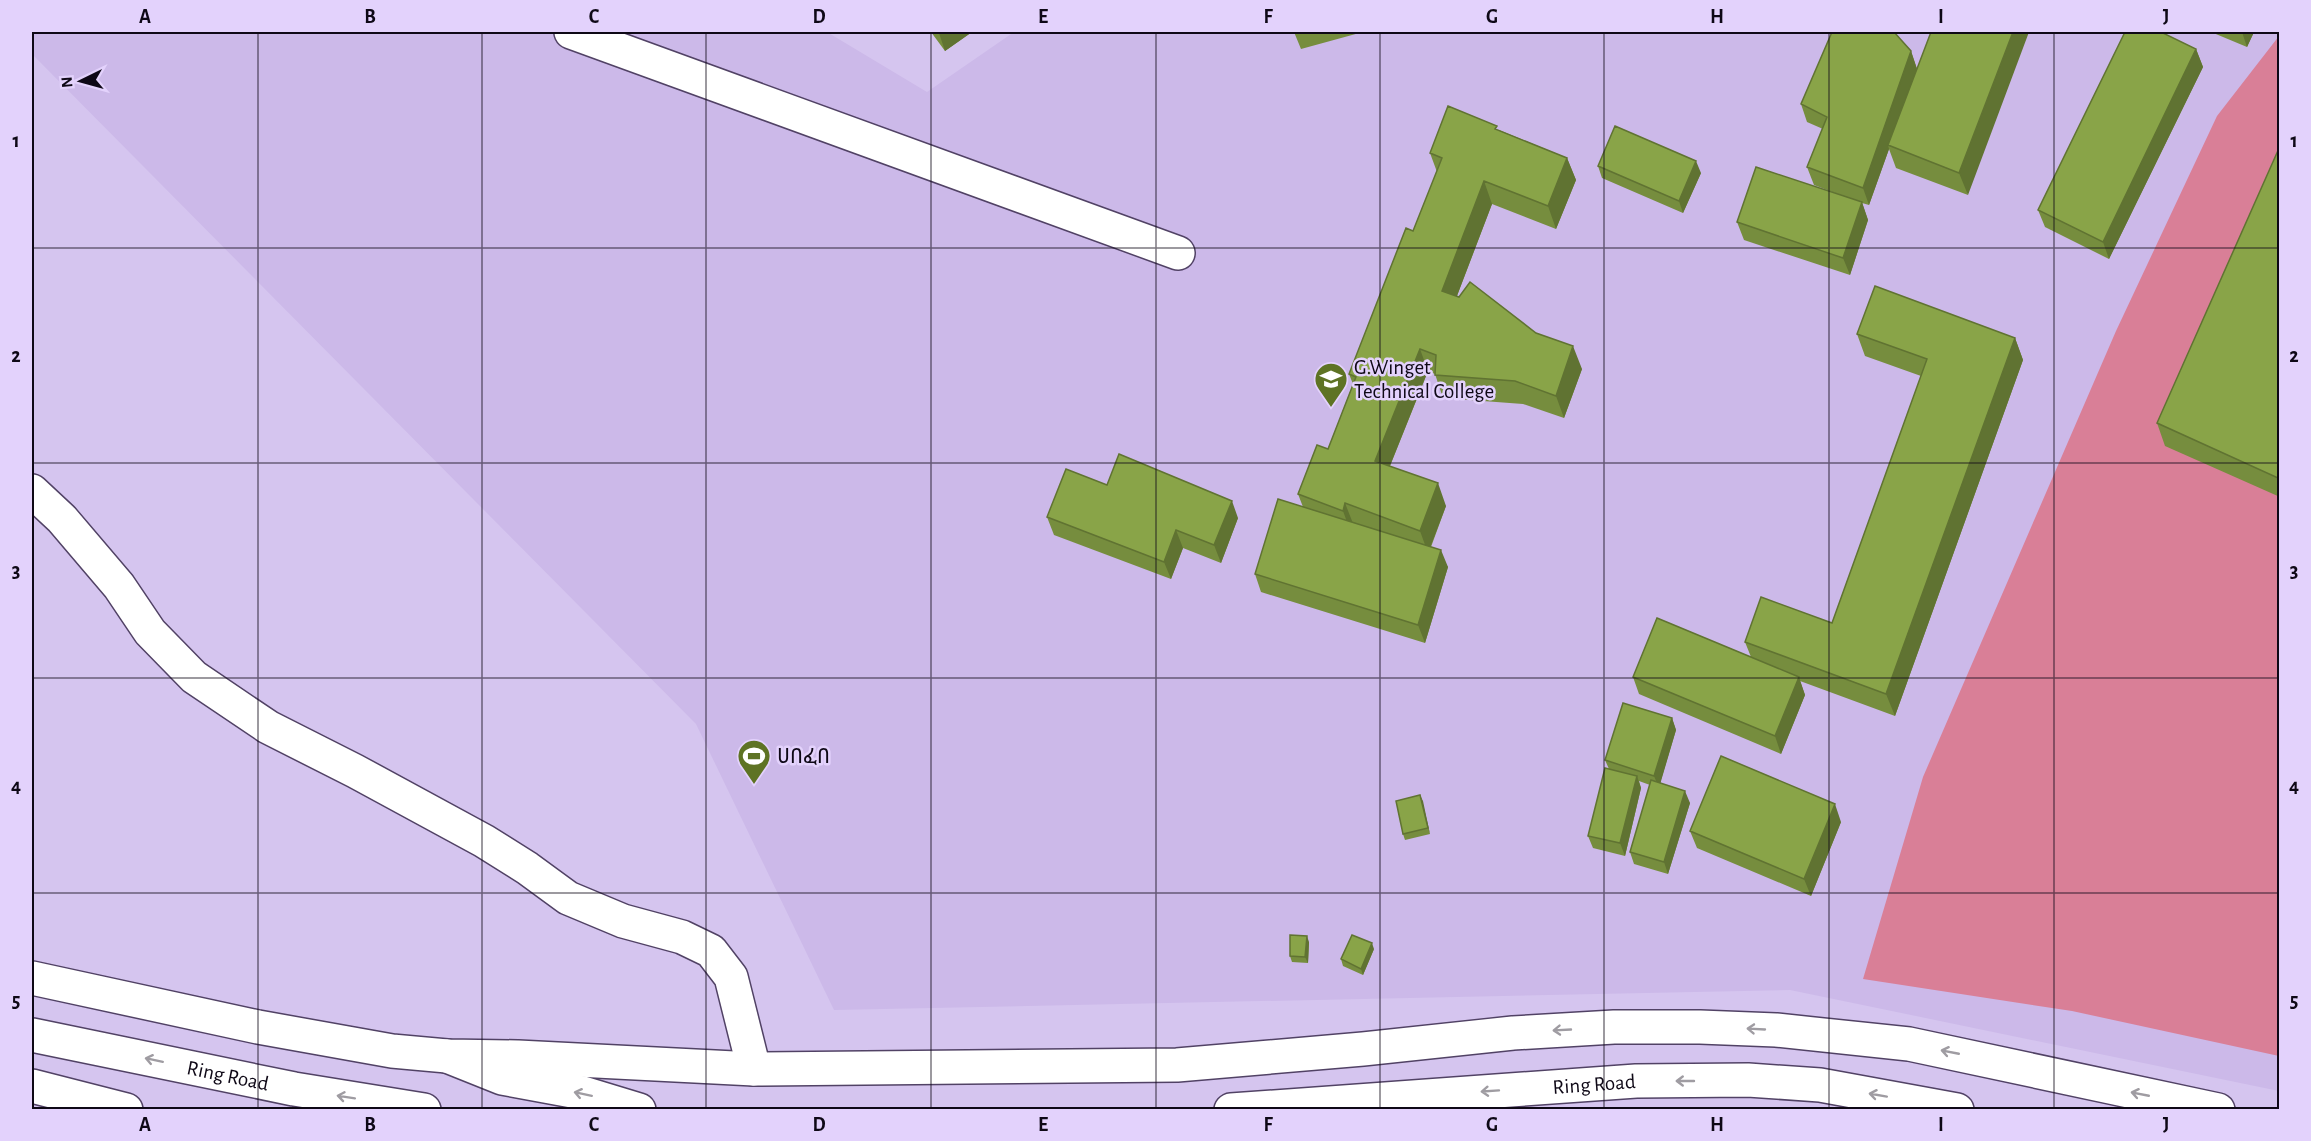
<svg xmlns="http://www.w3.org/2000/svg" width="2311" height="1141" viewBox="0 0 2311 1141" font-family="'Alegreya Sans','Noto Sans Ethiopic',sans-serif">
  <style>
    .built { fill: #ccb9e9 }
    .green { fill: #d97f97 }
    .lines { fill: none; stroke-linecap: round; stroke-linejoin: round }
    .minor-casing { stroke: #514265; stroke-width: 36 }
    .major-casing { stroke: #514265; stroke-width: 36 }
    .highway-casing { stroke: #514265; stroke-width: 36 }
    .minor { stroke: #fff; stroke-width: 33 }
    .major { stroke: #fff; stroke-width: 33 }
    .highway { stroke: #fff; stroke-width: 33 }
    .wall { fill: #768d3e }
    .shaded-wall { fill: #607332 }
    .building { fill: #89a448; stroke: #607332; stroke-width: 1.5 }
    .oneway { stroke: #9f9ca2 }
    .grid { fill: none; stroke: #0e0816; stroke-width: 1.5; stroke-opacity: 0.55 }
    .labels { text-anchor: middle; stroke-width: 5; stroke-linejoin: round; paint-order: stroke }
    .poi-label { font-size: 21px; fill: #0e0816; stroke: #e3d2fc; text-anchor: start }
    .street-label { font-size: 21px; fill: #0e0816; stroke: #e3d2fc }
    .neatline { fill: none; stroke: #0e0816; stroke-width: 2 }
    .grid-label { font-size: 20px; text-anchor: middle; font-weight: bold; fill: #0e0816 }
  </style>
  <rect width="100%" height="100%" fill="#d5c5ef"/>
  <path class="built" d="M32,32H827L927,92L1014,32H2279V1091L1790,990L834,1010L696,724L32,54Z"/>
  <path class="green" d="M2279,36V1056L2072,1011L1863,979L1923,777L2116,331L2217,116Z"/>
  <g class="lines">
    <defs>
      <path id="minor" d="M571,32L1178,253
        M32,491L62,519L119,586L150,632L194,677L268,727L355,771L484,841L527,868L568,898L623,921L682,937L711,951L731,977L754,1069"/>
      <path id="major" d="M32,978L258,1027L392,1051L447,1056L518,1057L754,1069L1177,1065L1363,1049L1513,1033L1614,1027H1700L1776,1030L1909,1044L2218,1110"/>
      <g id="highway">
        <path id="s1" d="M32,1035L294,1089L424,1110"/>
        <path d="M447,1056L502,1078L583,1093L639,1110"/>
        <path d="M32,1086L126,1110"/>
        <path id="s2" d="M1231,1110L1636,1081L1748,1080L1820,1085L1957,1110"/>
      </g>
    </defs>
    <use href="#minor" class="minor-casing"/>
    <use href="#major" class="major-casing"/>
    <use href="#highway" class="highway-casing"/>
    <use href="#minor" class="minor"/>
    <use href="#major" class="major"/>
    <use href="#highway" class="highway"/>
  </g>
  <path class="wall" d="M931,32H972L945,51Z
    M1294,32H1363L1301,49Z
    M1931,32L1968,195L1896,168L1889,149L1869,205L1862,203L1868,220L1850,275L1744,240L1737,222L1843,196L1814,185L1807,167L1823,129L1807,122L1801,104L1911,51L1917,69Z
    M2211,32H2254L2247,47Z
    M2196,49L2203,67L2109,259L2045,227L2038,210Z
    M1499,130L1567,158L1576,180L1556,229L1492,204L1457,296L1582,369L1564,418L1523,404L1443,398L1435,374L1428,371L1390,466L1446,506L1431,547L1448,567L1425,643L1261,592L1255,574L1303,507L1298,494L1328,449L1353,384L1349,374L1413,231L1437,172L1430,153Z
    M2280,146V497L2165,446L2157,423Z
    M1598,166L1701,173L1683,213L1602,178Z
    M1857,334L2015,338L2023,360L1895,716L1800,681L1805,695L1781,754L1639,694L1633,677L1751,657L1745,642L1832,623L1921,376L1865,356Z
    M1107,485L1238,518L1221,563L1183,548L1171,579L1054,535L1047,517Z
    M1672,718L1676,730L1660,783L1690,803L1668,874L1634,864L1630,852L1650,785L1639,781L1641,788L1625,856L1593,848L1588,836L1609,769L1605,760Z
    M1420,795L1430,834L1405,840L1403,834Z
    M1841,822L1811,896L1697,848L1690,831Z
    M1309,942L1308,963L1292,962L1290,956Z
    M1374,949L1363,975L1343,966L1341,959Z"/>
  <path class="shaded-wall" d="M941,32H972L945,51L939,33Z
    M2013,32H2029L1968,195L1959,173Z
    M2242,32H2254L2247,47Z
    M2196,49L2203,67L2109,259L2103,242Z
    M1911,51L1917,69L1888,145L1889,149L1869,205L1863,188Z
    M1567,158L1576,180L1556,229L1548,206Z
    M1696,161L1701,173L1683,213L1679,201Z
    M1484,181L1492,204L1450,314L1442,291Z
    M1862,202L1868,220L1850,275L1843,258Z
    M2015,338L2023,360L1895,716L1886,694Z
    M1573,346L1582,369L1564,418L1556,396Z
    M1420,349L1428,371L1383,483L1375,461Z
    M1438,483L1446,506L1428,553L1420,531Z
    M1232,501L1238,518L1221,563L1214,545Z
    M1345,503L1354,526L1351,533L1343,511Z
    M1176,530L1183,548L1171,579L1164,562Z
    M1441,550L1448,567L1425,643L1418,625Z
    M1799,677L1805,695L1781,754L1775,736Z
    M1672,718L1676,730L1659,788L1654,776Z
    M1637,776L1641,788L1625,856L1620,843Z
    M1685,791L1690,803L1668,874L1664,862Z
    M1420,795L1423,801L1430,834L1428,828Z
    M1835,804L1841,822L1811,896L1804,879Z
    M1307,936L1309,942L1308,963L1305,957Z
    M1372,943L1374,949L1363,975L1361,969Z"/>
  <path class="building" d="M1832,32H1894L1911,51L1863,188L1807,167L1827,117L1801,104Z
    M1931,32H2013L1959,173L1888,145Z
    M2125,32H2161L2196,49L2103,242L2038,210Z
    M1448,106L1497,126L1495,129L1567,158L1548,206L1484,181L1442,291L1459,297L1470,282L1536,333L1573,346L1556,396L1515,381L1435,375L1436,355L1420,349L1375,461L1438,483L1420,531L1345,503L1343,511L1298,494L1317,445L1328,449L1356,377L1349,374L1406,228L1413,231L1442,158L1430,153Z
    M1615,126L1696,161L1679,201L1598,166Z
    M2280,146V473L2278,478L2157,423Z
    M1756,167L1862,202L1843,258L1737,222Z
    M1875,286L2015,338L1886,694L1745,642L1761,597L1832,623L1927,359L1857,334Z
    M1119,454L1232,501L1214,545L1176,530L1164,562L1047,517L1066,469L1107,485Z
    M1278,499L1441,550L1418,625L1255,574Z
    M1657,618L1799,677L1775,736L1633,677Z
    M1623,703L1672,718L1654,776L1605,760Z
    M1721,756L1835,804L1804,879L1690,831Z
    M1605,768L1637,776L1620,843L1588,836Z
    M1651,780L1685,791L1664,862L1630,852Z
    M1420,795L1428,828L1403,834L1396,801Z
    M1290,935L1307,936L1305,957L1290,956Z
    M1352,935L1372,943L1361,969L1341,959Z"/>
  <defs><path id="oneway-shaft" d="M-6 0H5M1.5-3L5.5 0L1.5 3" fill="none" stroke-width="1.6" stroke-linecap="round" stroke-linejoin="round" transform="scale(1.5)"/></defs>
  <g class="oneway">
    <use href="#oneway-shaft" transform="translate(1756 1029) rotate(-177)"/>
    <use href="#oneway-shaft" transform="translate(1562 1030) rotate(177)"/>
    <use href="#oneway-shaft" transform="translate(1950 1052) rotate(-169)"/>
    <use href="#oneway-shaft" transform="translate(154 1060) rotate(-168)"/>
    <use href="#oneway-shaft" transform="translate(1685 1081) rotate(180)"/>
    <use href="#oneway-shaft" transform="translate(1490 1091) rotate(176)"/>
    <use href="#oneway-shaft" transform="translate(583 1094) rotate(-168)"/>
    <use href="#oneway-shaft" transform="translate(2140 1094) rotate(-169)"/>
    <use href="#oneway-shaft" transform="translate(1878 1095) rotate(-170)"/>
    <use href="#oneway-shaft" transform="translate(346 1097) rotate(-171)"/>
  </g>
  <path class="grid" d="M258,32V1110M482,32V1110M706,32V1110M931,32V1110M1156,32V1110M1380,32V1110M1604,32V1110M1829,32V1110M2054,32V1110M32,248H2280M32,463H2280M32,678H2280M32,893H2280"/>
  <defs>
    <symbol id="university-pin" viewBox="-11 -11 22 30"><path d="M0 17L-7.5 6A9.5 9.5 0 1 1 7.5 6Z" fill="#5e7324" stroke="#e3d2fc"/><path d="M0-5L7-2L0 1L-7-2ZM-4 1L0 2.5L4 1V4Q0 6-4 4Z" fill="#fff"/></symbol>
    <symbol id="stadium-pin" viewBox="-11 -11 22 30"><path d="M0 17L-7.5 6A9.5 9.5 0 1 1 7.5 6Z" fill="#5e7324" stroke="#e3d2fc"/><path d="M0-5a6.5 5 0 1 0 0 10a6.5 5 0 1 0 0-10ZM-3.5-1.8h7v3.6h-7Z" fill="#fff"/></symbol>
  </defs>
  <g fill-rule="evenodd">
    <use href="#university-pin" x="1312" y="360" width="38" height="52"/>
    <use href="#stadium-pin" x="735" y="737" width="38" height="52"/>
  </g>
  <g class="labels">
    <g class="poi-label">
      <text x="1354" y="374">G.Winget<tspan x="1354" dy="24">Technical College</tspan></text>
      <text x="777" y="763">ሀበፈበ</text>
    </g>
    <g class="street-label">
      <text dy="7" stroke="none"><textPath href="#s1" startOffset="200">Ring Road</textPath></text>
      <text dy="7" stroke="none"><textPath href="#s2" startOffset="364">Ring Road</textPath></text>
    </g>
  </g>
  <rect width="2311" height="1141" fill="none" stroke="#e3d2fc" stroke-width="66"/>
  <g transform="translate(81 81) rotate(265)" stroke="#e3d2fc" stroke-width="4.5" paint-order="stroke">
  <path d="M0-4.5L10 22L0 15L-10 22Z" fill="#0e0816"/>
  <text y="-9" font-size="16" font-weight="bold" text-anchor="middle" fill="#0e0816">N</text>
  </g>
  <rect x="33" y="33" width="2245" height="1075" class="neatline"/>
  <g class="grid-label">
    <text x="145" y="23">A</text>
    <text x="370" y="23">B</text>
    <text x="594" y="23">C</text>
    <text x="819" y="23">D</text>
    <text x="1043" y="23">E</text>
    <text x="1268" y="23">F</text>
    <text x="1492" y="23">G</text>
    <text x="1717" y="23">H</text>
    <text x="1941" y="23">I</text>
    <text x="2166" y="23">J</text>
    <text x="16" y="147">1</text>
    <text x="2294" y="147">1</text>
    <text x="16" y="362">2</text>
    <text x="2294" y="362">2</text>
    <text x="16" y="577">3</text>
    <text x="2294" y="577">3</text>
    <text x="16" y="792">4</text>
    <text x="2294" y="792">4</text>
    <text x="16" y="1007">5</text>
    <text x="2294" y="1007">5</text>
    <text x="145" y="1131">A</text>
    <text x="370" y="1131">B</text>
    <text x="594" y="1131">C</text>
    <text x="819" y="1131">D</text>
    <text x="1043" y="1131">E</text>
    <text x="1268" y="1131">F</text>
    <text x="1492" y="1131">G</text>
    <text x="1717" y="1131">H</text>
    <text x="1941" y="1131">I</text>
    <text x="2166" y="1131">J</text>
  </g>
</svg>
